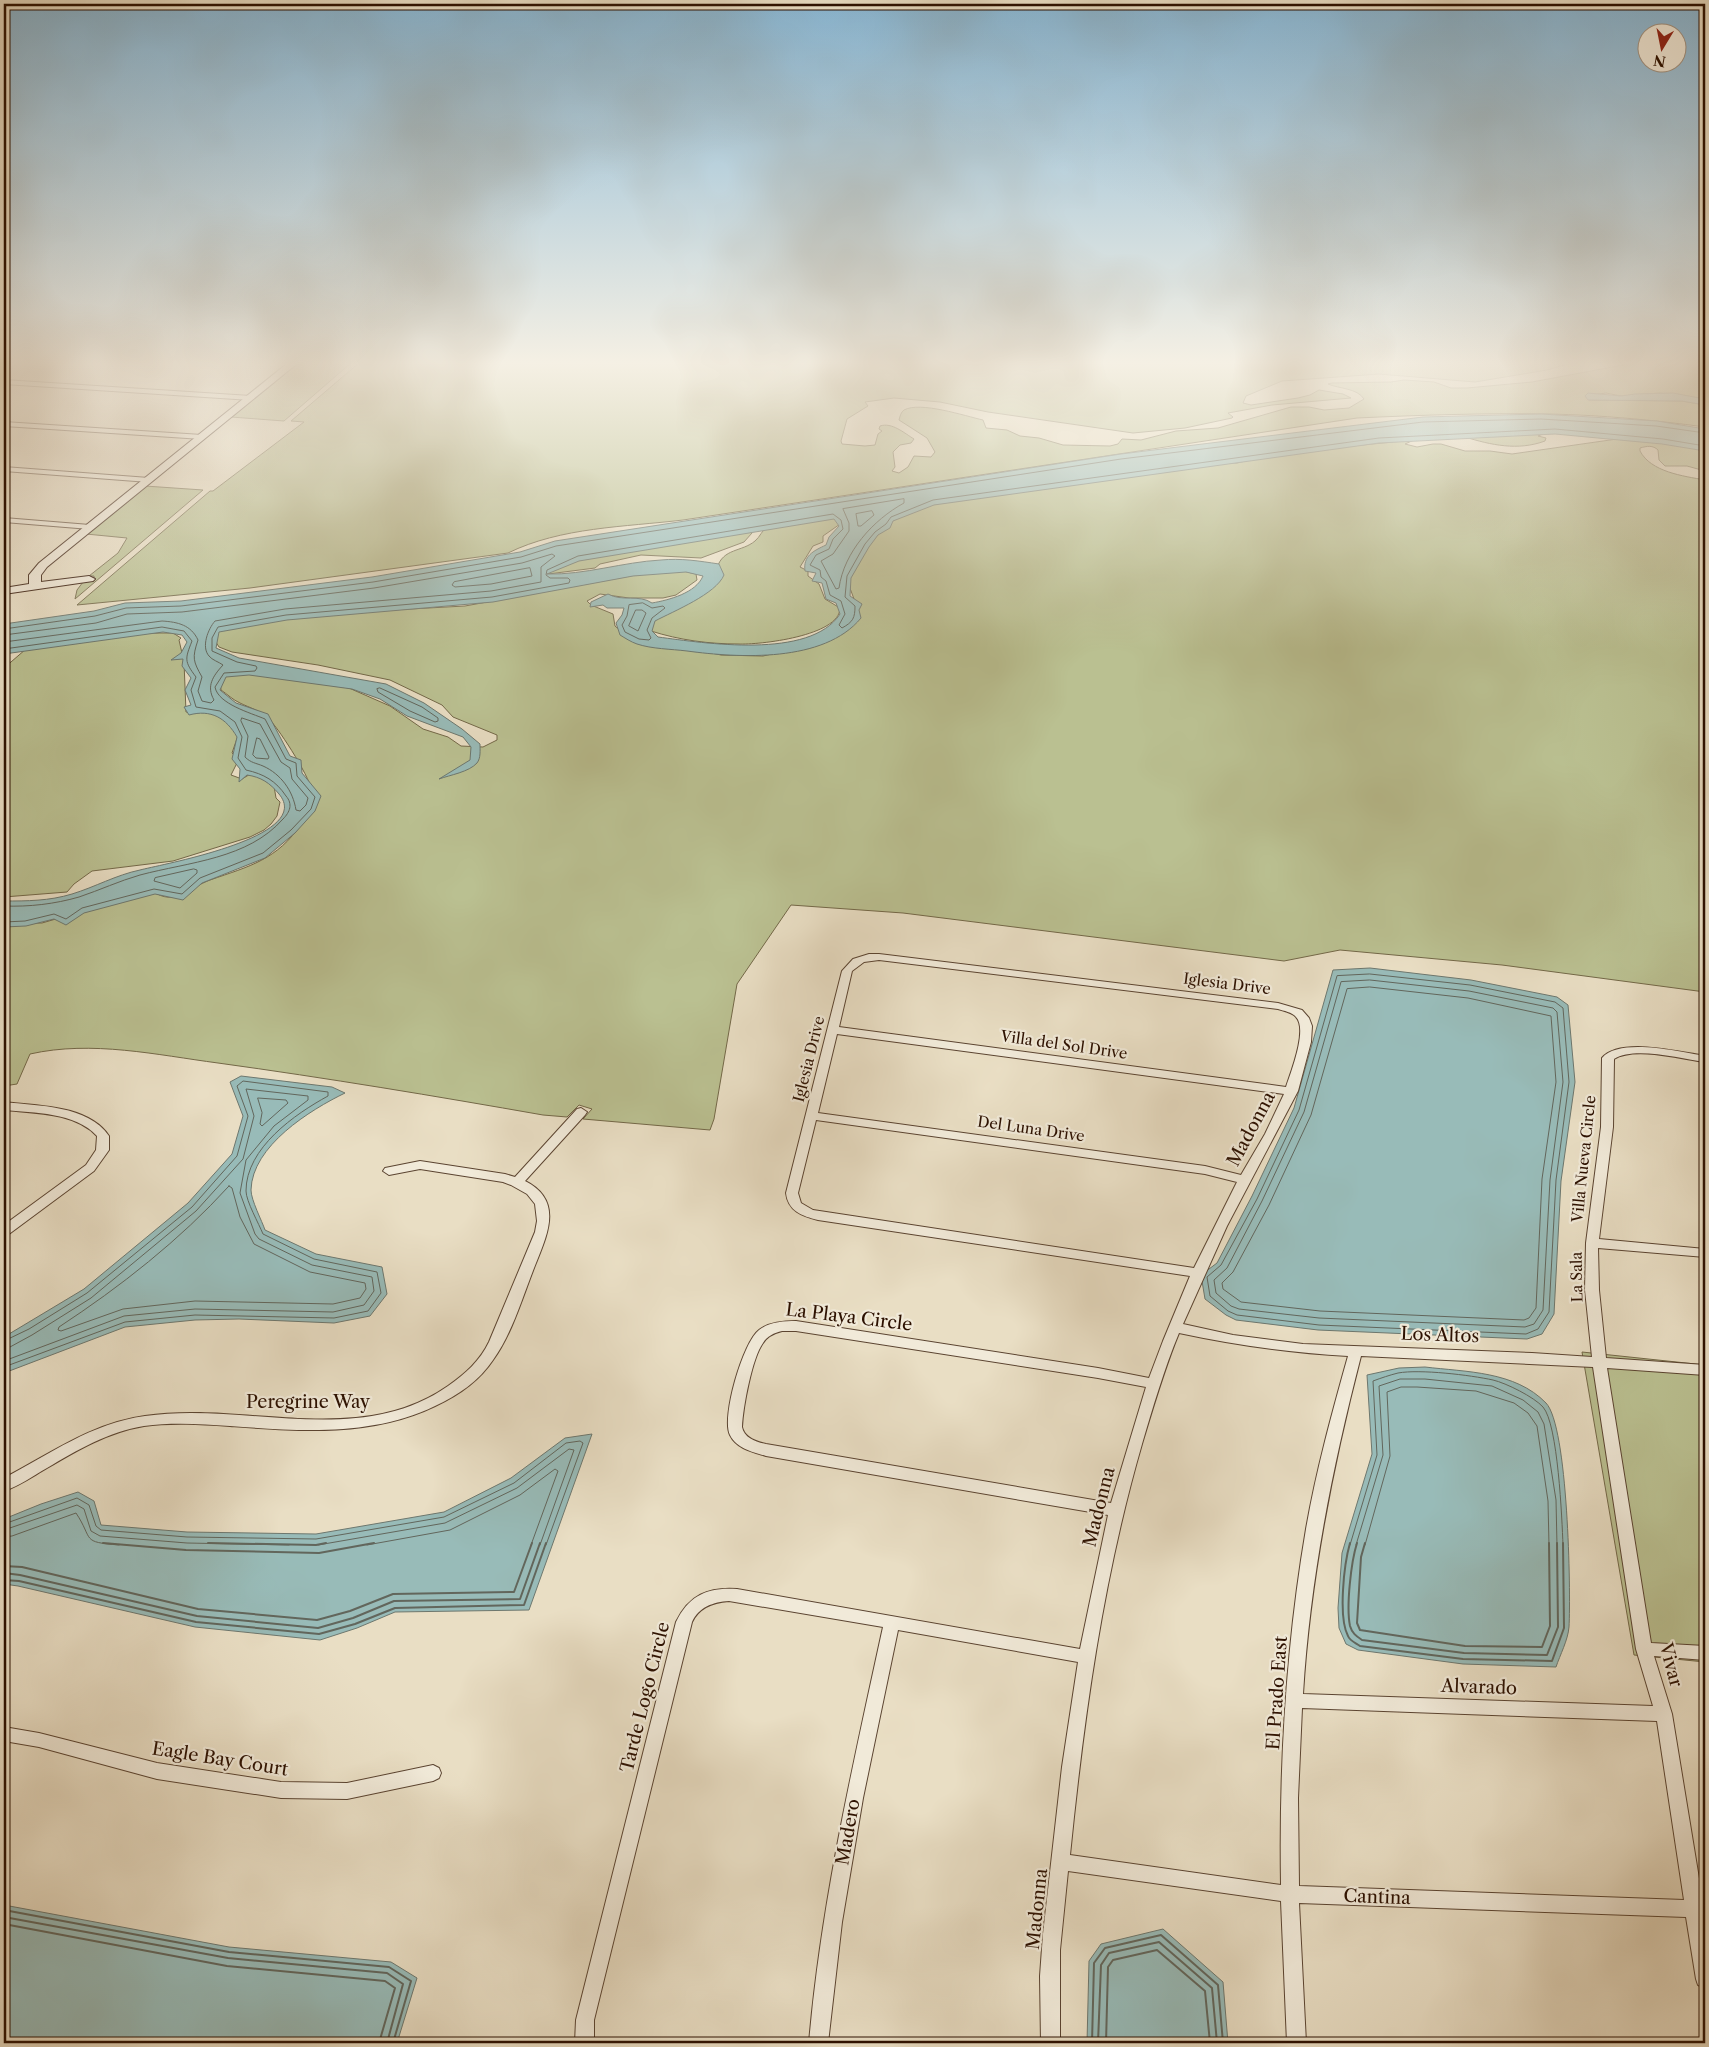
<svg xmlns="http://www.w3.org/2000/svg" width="1709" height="2047" viewBox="0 0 1709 2047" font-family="'Libre Caslon Text',serif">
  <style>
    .green { fill: #bac091; stroke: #736848 }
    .water { fill: #98bbb8; stroke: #6d776e; fill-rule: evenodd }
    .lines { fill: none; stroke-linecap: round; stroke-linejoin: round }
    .shore-far1 { stroke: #62665c; stroke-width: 1 }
    .shore { stroke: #62665c; stroke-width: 2 }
    .street-casing { stroke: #5b4431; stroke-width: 2 }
    .secondary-casing { stroke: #2c1000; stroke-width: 2 }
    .street { fill: #f1ead9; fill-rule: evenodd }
    .secondary { fill: #f1ead9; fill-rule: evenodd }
    .labels { text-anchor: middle; stroke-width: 4.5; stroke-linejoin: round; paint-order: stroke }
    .street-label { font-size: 15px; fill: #2c1000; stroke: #f1ead9 }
    .near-street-label { font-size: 18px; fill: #2c1000; stroke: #f1ead9 }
  </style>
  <rect width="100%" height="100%" fill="#e9dec4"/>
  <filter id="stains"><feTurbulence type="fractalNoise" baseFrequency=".004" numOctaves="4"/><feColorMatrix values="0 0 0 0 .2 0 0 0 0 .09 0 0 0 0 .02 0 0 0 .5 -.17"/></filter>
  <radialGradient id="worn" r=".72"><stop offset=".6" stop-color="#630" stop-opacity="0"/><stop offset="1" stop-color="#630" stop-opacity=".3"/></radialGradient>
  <path class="green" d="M299,362H352L284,421L231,417Z
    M360,362H1575L1547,370L1475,382L1379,374L1282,381L1246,396L1243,403L1251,405L1298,398L1310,395L1319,390L1343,394L1351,398L1272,405L1228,413L1233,417L1232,418L1185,428L1133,433L988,412L940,402L894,398L865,402L868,406L847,419L841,441L842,444L865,446L875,445L878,434L882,431L879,429L880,426C892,422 904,433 914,439L911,443L900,445L893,452L895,467L892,471L899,473L908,467L914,456L931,457L935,452L927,438L899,420C900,416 901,412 904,410C920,401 965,416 983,420L986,428L1007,430L1020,436L1039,438L1063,445L1110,446L1118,444L1122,439L1141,440L1176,431L1218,428L1291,407H1309L1324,410L1349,408L1364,399C1357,388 1340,389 1328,384L1332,383L1391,382L1404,380L1434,382L1451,388H1467L1532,382L1639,362H1705V399L1660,393L1621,396L1606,393L1585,396L1589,400L1682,401L1705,405V427C1653,420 1601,415 1549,414C1485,413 1421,415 1357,418L683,520C625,527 561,527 508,553L250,588L77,605L210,491H213L304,422L291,421Z
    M1543,434L1538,436L1546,438L1545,441C1518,451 1491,445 1465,437Z
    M1624,438L1705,449V471L1687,466H1665L1659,460L1658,450C1653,445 1647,446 1640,448V451C1651,472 1683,476 1705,480V992L1502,965L1340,950L1284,961L903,913L791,905L737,984L714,1119L710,1130L583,1119L592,1109L579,1105L567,1117L543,1115C435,1096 327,1078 218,1063C157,1055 92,1040 30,1054L17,1084L4,1086V923H42L152,891C176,907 188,888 210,880C250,866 277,860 302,823C308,815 313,806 313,795C312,780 281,732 270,720C262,711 250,708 240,703C233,700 227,694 221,690L219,676L237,671L349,688L390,706L423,729L448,737L461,746L483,747L497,740V735L453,717L442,705L390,680L318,665L232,652L219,647L212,636L217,628L336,613L465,606L658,571H683L696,574L697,580L676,595L663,598H629L600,594L587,601L591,605L613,614L615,626L623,633L721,655L763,656L828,641L854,599L847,580L853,560L892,521L923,506L1204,464L1237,463L1279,453L1414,440L1405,444L1417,447L1433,444H1441L1465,451H1490L1512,454Z
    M145,486L203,490L75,599L77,590L83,582L94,580V576H89L118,553L127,538L86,534Z
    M833,517L843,522L823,536V542L813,546L800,567L808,571V576L819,584L825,599L840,608C840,636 759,645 738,644C709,644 679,640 651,631L648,620L681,603L717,568C723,548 742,552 755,541C760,537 762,530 768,526L793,525Z
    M748,531L752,533L744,542L701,558L641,555L600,564L595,568L525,577L562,563Z
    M160,633H173L181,638L179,640L184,662L186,712L216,713L241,727L232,753L239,759L231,775L242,779L252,773L274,786L276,798L280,802L277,816L271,824L264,830L250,837L173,861L92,871L74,884L67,892L4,897V668L26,649L128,634Z
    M1582,1352L1705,1365V1662L1634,1655Z"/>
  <path class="water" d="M1588,393L1621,396L1635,394L1673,393L1705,399V405L1682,401L1588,400L1585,396Z
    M1541,414L1657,421L1705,429V451L1662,444L1555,434L1379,443L934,505L893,521L890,528L878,535L869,547L851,578L850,596L862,604L859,610L861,618C824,663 739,658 687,651C671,649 652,649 637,644C631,642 625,638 620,635L616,623L622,615L624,608H607L603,605L590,607L591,602L608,594C622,602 639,594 652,603C669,600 696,593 703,576L686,572L633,576L493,602L287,620L219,632L216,648L239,658L386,684L424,703L462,729L480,744C480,750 481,758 477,763C469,772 450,775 439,779L470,760L471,747L463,737L407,716L380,699L352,689L249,675L226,677L220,690L236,703L268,714L290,756L301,760L302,773L321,796L315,811L295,833L265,858L202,883L183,900L155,894L84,913L66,925L54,919L26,926L4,927V901C27,901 49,901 72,894C95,887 116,875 140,870C163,864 315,837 279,794C270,783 261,777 247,775L239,782L240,769L232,759L237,737C226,718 211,709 189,715L184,707L191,705L185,690L191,678L182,666L183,659L171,660L181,653L187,642L182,635L163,632L4,654V624L94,611L125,603L181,601L372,577L520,552L555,541L1121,454L1423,417ZM834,519L839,526L829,537L826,545C813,551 803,556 805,571L816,573L812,581L822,583L826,599L836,603L840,614C810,660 704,643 658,637L652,631L655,621C674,611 716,594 724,575L719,564C699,561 681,558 661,560C623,562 585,575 547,574L579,561Z
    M1370,968L1471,980L1557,997L1568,1005L1575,1082L1561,1181L1554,1314L1542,1334L1527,1339L1318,1330L1236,1320L1226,1315L1205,1299L1201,1275L1217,1263L1252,1196L1294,1108L1333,970Z
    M241,1076L332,1087L345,1093C310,1110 252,1146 251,1190C251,1200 262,1221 265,1230L316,1254L382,1267L387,1294L370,1316L334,1323L239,1319L195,1320L125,1327L4,1373V1337L84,1289L188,1203L232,1154L243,1116L230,1082Z
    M1425,1367C1466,1372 1515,1371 1546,1403C1568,1426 1571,1591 1569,1627C1568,1640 1560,1655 1556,1667L1463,1664L1358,1650L1346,1644L1339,1628L1338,1608L1342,1553L1372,1454L1367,1375L1399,1368Z
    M592,1434L529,1610L395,1612L357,1628L320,1640L195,1627L18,1586L4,1584V1519L41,1504L78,1492L94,1501L101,1525L187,1532L316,1534L444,1512L511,1478L565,1438Z
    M4,1905L229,1947L391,1962L417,1978L397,2043H4Z
    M1163,1929L1223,1982L1228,2043H1087L1089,1961L1101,1944Z"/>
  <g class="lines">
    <path class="shore-far1" d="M904,499V503C873,520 844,552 839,588L836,589L821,561L833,554L849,531V523L843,509Z
      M872,511L874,515L861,526H858L856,514Z
      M530,568L532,576L491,584L455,587L452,585L454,582Z
      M643,603L652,608L663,606L665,608L652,618L647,630L651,638L649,640L639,639L625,632L622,625L627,616L629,605Z
      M636,610H642L646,613L638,631L629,626Z
      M4,629L95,616L126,608L181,606L373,582L521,557L556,546L1121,459L1423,422L1541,419L1656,426L1705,433
      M4,635L96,623L127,614L182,612L374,588L522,563L552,554L555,556L541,567V582L491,591L285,609L215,621C208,629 201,647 209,656C212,660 219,662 223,665C213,676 206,686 214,700L211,703L202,701L198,691L202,677C193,661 192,658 198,640C191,625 178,622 162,621L4,642
      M4,649L162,627L184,631L192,641C185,659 184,661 196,677L191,690L196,707L220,711L235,722L242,737L238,758L246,770C264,774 276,781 286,796C293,804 290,812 283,819C248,859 189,862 140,875C119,881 100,890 79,897C55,904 29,907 4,906
      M380,688L422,707L438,718V721L435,722L410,711L378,692L377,689Z
      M242,718L260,724L281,762L290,768L292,779L308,798L306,805L300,811L296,810C293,791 281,774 263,766C256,763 251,763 245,757L248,736L241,721Z
      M257,738L260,739L269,757L268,759L256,758L253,755Z
      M194,869L197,870V873L180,888L154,881L155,878Z
      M4,922L25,921L54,914L66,919L82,908L154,889L182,894L200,878L263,853L291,830L311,809L315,797L297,776L296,763L286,759L265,719C251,713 218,704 215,687L224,673L255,671L257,668L256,666L237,662L212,651V638L218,627L286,615L492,597L569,583L570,580L568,578H550L546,575L547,570L578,556L833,514L841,520L843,529L833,539L829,549L816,555L810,565L820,570L821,577L826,581L830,595L841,601L845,614L839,625L842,628C853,622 855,618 855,606L845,597L847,576L865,544L875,532L886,524L891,517L933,500L1379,438L1555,429L1663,439L1705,446
      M1370,974L1470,985L1555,1002L1563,1008L1569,1082L1556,1180L1549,1312L1538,1329L1526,1334L1319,1325L1237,1315L1228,1311L1210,1296L1207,1277L1221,1265L1257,1199L1299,1110L1337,976Z
      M1370,980L1469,991L1553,1008L1557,1012L1563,1082L1550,1180L1543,1310L1534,1324L1525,1327L1319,1318L1239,1309L1231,1306L1216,1293L1214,1280L1227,1268L1262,1201L1304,1112L1341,982Z
      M1370,987L1468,998L1551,1016L1556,1082L1542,1179L1536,1308L1529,1318L1524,1320L1320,1311L1241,1302L1223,1289L1222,1283L1233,1272L1269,1205L1311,1115L1347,989Z
      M258,1098L286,1100L288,1103L262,1126L260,1124L262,1113Z
      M229,1186L232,1188L240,1217L254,1244L310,1272L365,1283L366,1289L360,1298L333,1304L195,1301L123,1309L61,1331L58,1330L59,1327C120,1287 180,1240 229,1186Z
      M4,1341L29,1329L87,1293L192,1207L237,1156L248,1116L237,1086L243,1081L328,1092V1096C295,1114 246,1148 246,1191C246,1201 259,1224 263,1234L314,1259L377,1272L381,1293L368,1311L334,1318L195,1315L125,1322L4,1367
      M4,1348L10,1347L32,1335L91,1298L196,1211L243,1159L254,1116L246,1089L308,1096V1100L274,1126L246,1160L240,1193L255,1234L259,1239L312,1265L372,1277L374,1291L364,1305L333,1312L195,1309L124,1316L4,1361
      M4,1524L77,1498L89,1505L96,1526L101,1530L187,1537L316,1539L444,1517L514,1483L566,1443L580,1441L583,1443L546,1545
      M4,1530L77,1505L84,1509L91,1531L100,1536L187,1543L289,1545
      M4,1537L12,1536L76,1513C94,1540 80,1542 119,1545
      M318,1545L445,1523L517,1488L569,1449L574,1450L540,1545
      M367,1545L450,1530L520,1495L555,1469L558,1471L531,1545
      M1350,1545L1377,1455L1373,1381C1381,1378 1390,1375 1398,1373C1420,1369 1470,1375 1493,1380C1506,1383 1534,1397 1543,1407C1558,1424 1562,1519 1563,1545
      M1356,1545L1383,1455L1379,1386L1400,1379H1425L1492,1386L1523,1400L1538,1412L1544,1424L1556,1500L1557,1545
      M1365,1545L1390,1456L1387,1392L1401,1387H1417L1476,1391L1514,1403L1528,1413L1537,1426L1548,1501L1549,1545"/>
    <path class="shore" d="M103,1543L186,1550L319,1553L374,1543
      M208,1543L316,1545L326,1543
      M1350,1543C1344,1564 1338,1617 1348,1636C1350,1641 1356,1643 1360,1646L1463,1659L1552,1661L1564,1628L1563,1543
      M1357,1543C1351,1562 1346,1607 1350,1626C1352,1633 1356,1636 1362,1640L1464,1653L1547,1655L1558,1627L1557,1543
      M1365,1543L1361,1557L1357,1623L1360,1630L1465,1646L1542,1647L1550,1626L1549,1543
      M4,1566L22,1567L198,1609L317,1620L350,1611L393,1594L514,1592L532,1543
      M4,1573L20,1575L197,1616L318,1628L353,1618L394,1601L520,1599L540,1543
      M4,1580L19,1581L196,1622L319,1634L355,1624L395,1608L524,1605L546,1543
      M4,1910L229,1952L389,1967L411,1981L393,2043
      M4,1917L228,1958L387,1973L403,1984L387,2043
      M4,1924L227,1966L385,1981L395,1988L379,2043
      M1092,2043L1094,1963L1105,1948L1161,1935L1218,1985L1223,2043
      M1098,2043L1101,1965L1109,1953L1159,1942L1212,1988L1217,2043
      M1106,2043L1108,1967L1113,1960L1157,1950L1205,1991L1210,2043"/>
    <defs>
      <path id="street" d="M4,380L251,396L254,398L251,400L4,384Z
        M4,422L202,435L205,437L202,439L4,426Z
        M4,467L149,478L153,480L149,482L4,471Z
        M4,518L90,525L94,527L90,529L4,522Z
        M869,954H879L1278,1003L1302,1010L1309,1018L1312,1026L1311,1042L1298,1091L1227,1226L1183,1324L1233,1335L1303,1344L1532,1353L1592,1357L1585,1290L1586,1243L1601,1127L1602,1058C1620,1037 1680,1052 1705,1056V1062C1681,1059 1635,1046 1614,1059L1613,1127L1599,1239L1705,1249V1257L1598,1248L1599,1290L1606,1358L1705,1365V1375L1607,1368L1651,1643L1705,1646V1660L1654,1656L1672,1714L1704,1909L1705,1988L1698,1985L1696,1979L1686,1917L1299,1903L1306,2043H1287L1281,1901L1068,1871L1060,1950V2043H1041L1040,1976L1043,1934L1062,1767L1078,1662L898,1630L863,1798L842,1922L828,2043H809C821,1903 853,1765 883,1627L729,1601C713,1602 699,1607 692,1622L594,2020V2043H575L576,2020L676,1622C689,1595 708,1587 737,1589L1080,1649L1108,1515L766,1456C753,1452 737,1449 730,1435C721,1418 743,1342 759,1330C769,1322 783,1321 796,1321L1098,1368L1149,1378L1163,1341L1190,1276L818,1220C802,1216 788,1211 786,1193L842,971L853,959ZM879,960L1278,1009C1284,1011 1292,1012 1296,1017C1308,1029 1291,1072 1286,1087L839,1027L852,971L864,962ZM837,1034L1284,1094L1265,1134L1241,1175L1205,1166L818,1113ZM816,1120L1205,1174L1237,1182L1194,1268L813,1210L801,1203L798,1193ZM782,1331H796L1098,1378L1146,1387L1111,1503L766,1444C756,1442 744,1438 742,1427C743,1407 752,1358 763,1343C767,1336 774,1333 782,1331ZM1179,1333C1235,1345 1290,1353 1348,1356C1332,1413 1316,1471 1306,1529C1286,1646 1279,1766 1281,1885L1070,1855C1084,1716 1103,1578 1142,1444C1153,1407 1164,1369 1179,1333ZM1361,1356L1593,1367L1636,1649L1653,1706L1303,1694C1310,1579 1332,1468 1361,1356ZM1302,1708L1657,1721L1684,1900L1299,1886L1298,1798Z
        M4,1102C38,1106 88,1105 109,1136V1150L94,1171L9,1234L4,1235V1225L86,1165L96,1150L97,1136C75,1112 34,1113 4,1110Z
        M581,1108L587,1112L585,1115L525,1181C563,1200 548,1233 536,1263C523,1295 513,1332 493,1360C479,1381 457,1396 435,1406C371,1437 299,1431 230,1426C202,1424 172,1422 144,1426C108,1432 77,1450 47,1468C33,1476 19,1486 4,1491V1478C50,1454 92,1423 145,1416C245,1401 358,1449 448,1386C465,1374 480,1361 489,1342L535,1232L537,1221L535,1204L527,1194L511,1185L503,1182L420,1169L389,1175L383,1171L385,1168L420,1161L505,1174L515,1177L577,1109Z
        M4,1727L39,1733L157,1763L281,1782L347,1783L433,1765L439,1768L441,1773L439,1778L433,1781L347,1799L281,1798L157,1779L39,1747L4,1741Z"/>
      <path id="secondary" d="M289,362H299L47,567L41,575V582L89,576L95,579L93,581L4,594V588L29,584V575L39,563Z"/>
    </defs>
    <use href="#street" class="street-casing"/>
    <use href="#secondary" class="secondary-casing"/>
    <use href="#street" class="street"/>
    <use href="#secondary" class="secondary"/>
  </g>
  <linearGradient id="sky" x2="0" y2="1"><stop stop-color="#88b7d5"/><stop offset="0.56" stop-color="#f5f0e4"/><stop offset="1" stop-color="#f5f0e4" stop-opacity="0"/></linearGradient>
  <rect width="1709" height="649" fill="url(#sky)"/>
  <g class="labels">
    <g class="street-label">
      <text transform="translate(1227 984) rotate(7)" y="5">Iglesia Drive</text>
      <text transform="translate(1064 1045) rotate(8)" y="5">Villa del Sol Drive</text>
      <text transform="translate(809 1059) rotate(-76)" y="5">Iglesia Drive</text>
      <text transform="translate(1031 1129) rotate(8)" y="5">Del Luna Drive</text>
      <text transform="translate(1584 1159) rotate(-84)" y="5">Villa Nueva Circle</text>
      <text transform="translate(1577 1277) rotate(-91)" y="5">La Sala</text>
    </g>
    <g class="near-street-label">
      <text transform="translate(1251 1129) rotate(-62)" y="6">Madonna</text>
      <text transform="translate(849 1317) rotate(7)" y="6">La Playa Circle</text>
      <text transform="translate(1440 1335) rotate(2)" y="6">Los Altos</text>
      <text x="308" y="1408">Peregrine Way</text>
      <text transform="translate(1099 1507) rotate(-76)" y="6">Madonna</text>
      <text transform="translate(1671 1665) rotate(75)" y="6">Vivar</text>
      <text transform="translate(1479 1687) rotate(2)" y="6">Alvarado</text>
      <text transform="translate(1277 1693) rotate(-86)" y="6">El Prado East</text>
      <text transform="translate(645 1697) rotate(-76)" y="6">Tarde Logo Circle</text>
      <text transform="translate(220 1759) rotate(9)" y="6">Eagle Bay Court</text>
      <text transform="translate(848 1832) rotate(-80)" y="6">Madero</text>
      <text transform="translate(1377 1897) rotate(2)" y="6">Cantina</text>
      <text transform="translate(1037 1909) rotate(-84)" y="6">Madonna</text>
    </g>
  </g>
  <rect width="1709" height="2047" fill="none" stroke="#e9dec4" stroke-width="20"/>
  <rect x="5" y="5" width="1699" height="2037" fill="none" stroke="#2c1000" stroke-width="2.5"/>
  <rect x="10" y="10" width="1689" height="2027" fill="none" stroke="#2c1000"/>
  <g transform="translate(1662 48) rotate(190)"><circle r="24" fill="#f1ead9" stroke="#a29382"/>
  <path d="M0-4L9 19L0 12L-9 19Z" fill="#8f2418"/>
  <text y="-8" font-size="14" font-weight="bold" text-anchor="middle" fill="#2c1000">N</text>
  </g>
  <rect width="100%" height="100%" filter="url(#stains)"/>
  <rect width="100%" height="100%" fill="url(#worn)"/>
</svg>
